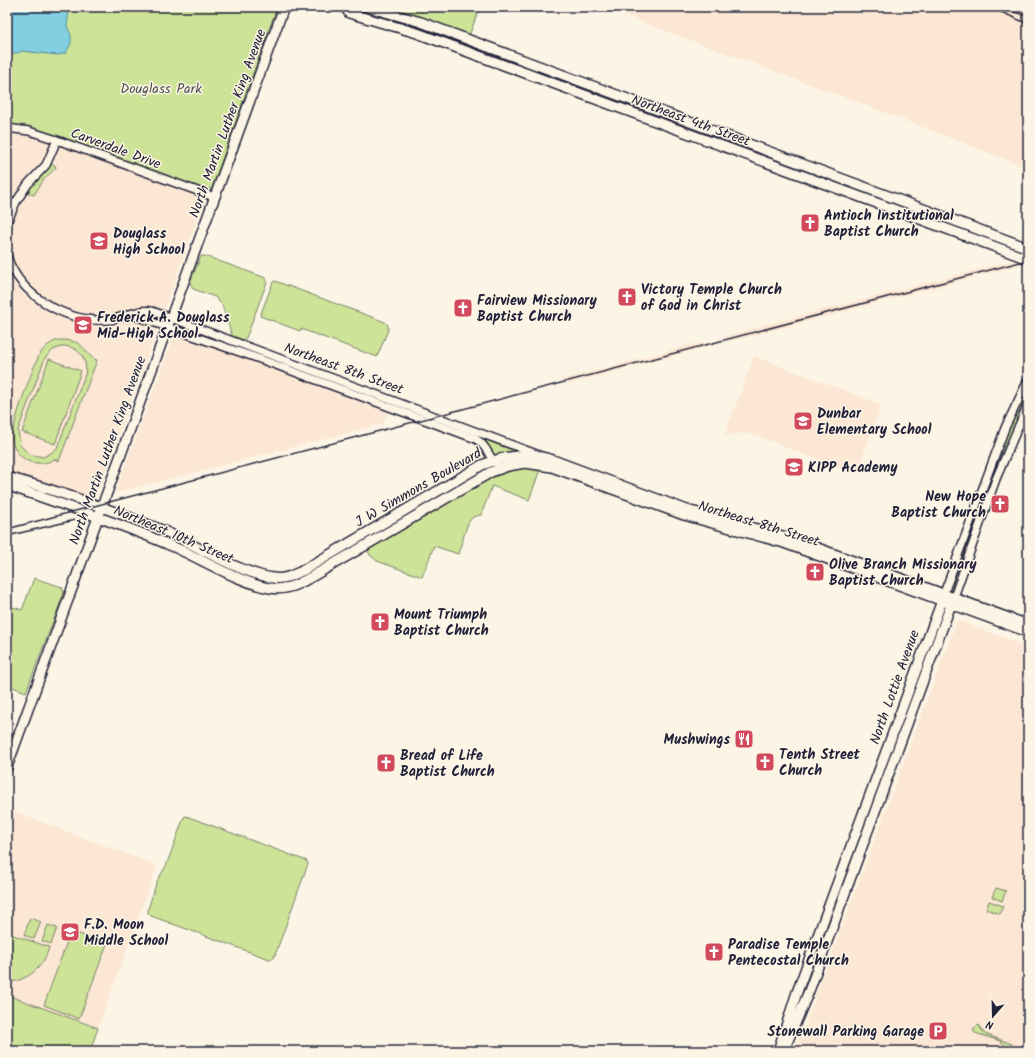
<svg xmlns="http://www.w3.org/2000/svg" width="1035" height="1058" viewBox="0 0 1035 1058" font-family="Kalam,sans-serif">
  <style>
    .built { fill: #fce7d4 }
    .green { fill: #cde398; stroke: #78826a; fill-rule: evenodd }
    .water { fill: #81cfe0; stroke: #5b8a9e }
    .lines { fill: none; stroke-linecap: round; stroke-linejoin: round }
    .minor-casing { stroke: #22223b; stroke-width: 10 }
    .major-casing { stroke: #22223b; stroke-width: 12 }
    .minor { stroke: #fcf5e5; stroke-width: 7 }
    .major { stroke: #fcf5e5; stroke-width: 9 }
    .rail { stroke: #22223b; stroke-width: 1.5 }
    .labels { text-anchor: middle; stroke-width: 3; stroke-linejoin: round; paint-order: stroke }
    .park-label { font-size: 14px; fill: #4d5252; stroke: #fcf5e5 }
    .street-label { font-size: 14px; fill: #22223b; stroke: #fcf5e5 }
    .poi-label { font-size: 14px; font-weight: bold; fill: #22223b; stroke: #fcf5e5; text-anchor: start }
  </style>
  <rect width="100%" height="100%" fill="#fcf5e5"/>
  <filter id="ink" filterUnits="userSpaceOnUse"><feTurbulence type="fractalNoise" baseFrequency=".025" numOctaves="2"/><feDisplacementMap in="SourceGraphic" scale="8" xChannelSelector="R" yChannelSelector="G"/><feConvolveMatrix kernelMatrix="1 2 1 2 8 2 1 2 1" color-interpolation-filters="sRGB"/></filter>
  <g filter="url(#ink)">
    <path class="built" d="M601,7H1028V168L865,105Z
      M7,132L37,137L64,146L205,198L96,497L90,500L7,474Z
      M1011,261L1020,265L733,341L717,339L764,325Z
      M175,333L231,353L388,412L383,424L115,493Z
      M698,343L714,345L569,384L560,380Z
      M754,356L878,403L880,408L857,473H852L757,436L744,433L724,436Z
      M957,620L1028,647V1051H795Z
      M7,809L156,865V869L98,1028L7,995Z"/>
    <path class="green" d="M7,7H277L212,188L205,191L35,129L7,125Z
      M382,7H480L469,36Z
      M351,8L388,14L416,25L412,28L350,10Z
      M425,28L526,65L523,69L426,33Z
      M535,68L608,96L604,99L536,74L534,70Z
      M618,99L675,121L674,123L671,124L618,104Z
      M50,164L55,165L56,168L44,179L34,195L26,192Z
      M933,217L1028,251V256L932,220Z
      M201,256H205L266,278L267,282L246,338L244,340L232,336L222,305L215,297L193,289L190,282Z
      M275,281L385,322L388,325V330L377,357L301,329L300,331L260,316L273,282Z
      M63,340C88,341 83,355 97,360L59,461L54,459C47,464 38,464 30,462C20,458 13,449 12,438C11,428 35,359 42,351C48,344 54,340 63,340ZM64,346C80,347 88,360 85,375L57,448L51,453L43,457L29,454L20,445L18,430L45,358L53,350Z
      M49,359L81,371L55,444L22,432Z
      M1024,396L1028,401L953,589H951L999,448Z
      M482,436L519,451L495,456L486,442L481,438Z
      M493,464L495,467L426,505L422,504Z
      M516,467H541L529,500L492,486L481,515L473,517L468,523L458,554L434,546L422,577L377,561L369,554L368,548L486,478Z
      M34,578L62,587L64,593L26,692L7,685V605L22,610Z
      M909,698L913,699L806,996L789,1023Z
      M184,817L186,816L307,861L308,864L274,958L269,959L151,916L148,913V909L157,881L166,866Z
      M996,888L1006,891L1002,901L992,897Z
      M989,901L1003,906L1000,914L986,909Z
      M30,918L41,922L34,939L24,935Z
      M48,925L57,928L51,944L42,941Z
      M71,931L107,944L79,1019L44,1005Z
      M7,933L49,947C44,968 28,980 7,983Z
      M7,995L98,1028L90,1051H7Z
      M978,1025L985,1034L1012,1044V1047L1009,1048L1000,1041L975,1033L973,1029Z"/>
    <path class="water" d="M7,7H67L69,11L67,26L71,35V43L66,53L57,55L22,51L17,53H7Z"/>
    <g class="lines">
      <defs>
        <path id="minor" d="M7,128L29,131L57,140L214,197
          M7,223L16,202L28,184L46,165L57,140
          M7,256C21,298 68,323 110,320C123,318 139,308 152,311L539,455
          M132,315L257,358L476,439C489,447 488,458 497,464
          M944,593L1005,428L1028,380
          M954,597L996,479L1028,404"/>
        <path id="major" d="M345,7L349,13L417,33L1028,259
          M367,7L421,22L1028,248
          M7,477C59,491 112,510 162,530C194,544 239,573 273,578C284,580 293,575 302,571L482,465C504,456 530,452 553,460L687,510L790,538L1028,625
          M7,485C60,504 115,521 167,544C197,556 239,583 270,588C286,591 299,584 313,576L491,472L508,466L525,463L552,467L684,515L784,543L1028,632
          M7,767L284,7
          M784,1050L809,991L953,599
          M778,1051L797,992L944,595"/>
      </defs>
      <use href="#minor" class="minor-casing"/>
      <use href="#major" class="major-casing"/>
      <use href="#minor" class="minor"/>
      <use href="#major" class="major"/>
      <path class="rail" d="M990,7L1028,24
        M1018,7L1028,10
        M1007,10L1028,16
        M7,529L1028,260
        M7,536L75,520"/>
    </g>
  </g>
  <defs>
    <symbol id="church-square" viewBox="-11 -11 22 22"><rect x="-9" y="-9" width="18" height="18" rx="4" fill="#d1495b" stroke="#fcf5e5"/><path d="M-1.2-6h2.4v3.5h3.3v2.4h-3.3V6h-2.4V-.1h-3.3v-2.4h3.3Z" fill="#fff"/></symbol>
    <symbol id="school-square" viewBox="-11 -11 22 22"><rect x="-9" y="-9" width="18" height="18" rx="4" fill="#d1495b" stroke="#fcf5e5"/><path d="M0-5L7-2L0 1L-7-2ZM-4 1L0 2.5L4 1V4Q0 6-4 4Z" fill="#fff"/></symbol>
    <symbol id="restaurant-square" viewBox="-11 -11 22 22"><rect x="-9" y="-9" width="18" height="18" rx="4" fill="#d1495b" stroke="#fcf5e5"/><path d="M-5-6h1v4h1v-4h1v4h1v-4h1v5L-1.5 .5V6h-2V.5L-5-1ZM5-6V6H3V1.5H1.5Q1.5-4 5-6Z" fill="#fff"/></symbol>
    <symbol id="parking-square" viewBox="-11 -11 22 22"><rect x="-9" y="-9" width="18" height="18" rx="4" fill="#d1495b" stroke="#fcf5e5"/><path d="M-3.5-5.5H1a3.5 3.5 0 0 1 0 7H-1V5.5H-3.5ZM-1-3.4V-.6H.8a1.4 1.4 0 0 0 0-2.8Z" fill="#fff"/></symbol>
  </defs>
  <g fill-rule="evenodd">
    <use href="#church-square" x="799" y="212" width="22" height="22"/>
    <use href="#school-square" x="88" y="230" width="22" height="22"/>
    <use href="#church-square" x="616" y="286" width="22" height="22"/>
    <use href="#church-square" x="452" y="297" width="22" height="22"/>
    <use href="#school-square" x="72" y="314" width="22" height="22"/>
    <use href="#school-square" x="792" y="410" width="22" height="22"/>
    <use href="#school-square" x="783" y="456" width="22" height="22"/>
    <use href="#church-square" x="989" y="493" width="22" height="22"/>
    <use href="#church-square" x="804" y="561" width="22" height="22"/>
    <use href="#church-square" x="369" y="611" width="22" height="22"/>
    <use href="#restaurant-square" x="733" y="728" width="22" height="22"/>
    <use href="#church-square" x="754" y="751" width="22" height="22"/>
    <use href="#church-square" x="375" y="752" width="22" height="22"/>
    <use href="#school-square" x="59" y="921" width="22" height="22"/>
    <use href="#church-square" x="703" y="941" width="22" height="22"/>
    <use href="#parking-square" x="927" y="1020" width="22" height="22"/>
  </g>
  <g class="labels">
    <g class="park-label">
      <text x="161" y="93">Douglass Park</text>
    </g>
    <g class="street-label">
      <text transform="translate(691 120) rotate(20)" y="5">Northeast 4th Street</text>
      <text transform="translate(227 123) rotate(-70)" y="5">North Martin Luther King Avenue</text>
      <text transform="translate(116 148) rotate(20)" y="5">Carverdale Drive</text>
      <text transform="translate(344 368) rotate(20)" y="5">Northeast 8th Street</text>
      <text transform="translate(107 450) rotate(-70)" y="5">North Martin Luther King Avenue</text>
      <text transform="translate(418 487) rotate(-30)" y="5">J W Simmons Boulevard</text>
      <text transform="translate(759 523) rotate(17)" y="5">Northeast 8th Street</text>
      <text transform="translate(174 534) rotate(23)" y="5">Northeast 10th Street</text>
      <text transform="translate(894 687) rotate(-70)" y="5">North Lottie Avenue</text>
    </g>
    <g class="poi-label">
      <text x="824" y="220">Antioch Institutional<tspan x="824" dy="16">Baptist Church</tspan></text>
      <text x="113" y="238">Douglass<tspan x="113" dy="16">High School</tspan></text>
      <text x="641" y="294">Victory Temple Church<tspan x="641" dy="16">of God in Christ</tspan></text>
      <text x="477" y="305">Fairview Missionary<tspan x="477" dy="16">Baptist Church</tspan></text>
      <text x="97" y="322">Frederick A. Douglass<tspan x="97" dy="16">Mid-High School</tspan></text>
      <text x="817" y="418">Dunbar<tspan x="817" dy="16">Elementary School</tspan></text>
      <text x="808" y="472">KIPP Academy</text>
      <text x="986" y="501" text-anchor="end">New Hope<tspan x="986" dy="16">Baptist Church</tspan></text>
      <text x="829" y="569">Olive Branch Missionary<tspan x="829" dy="16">Baptist Church</tspan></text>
      <text x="394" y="619">Mount Triumph<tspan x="394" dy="16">Baptist Church</tspan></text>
      <text x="730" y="744" text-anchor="end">Mushwings</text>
      <text x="779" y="759">Tenth Street<tspan x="779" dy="16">Church</tspan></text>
      <text x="400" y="760">Bread of Life<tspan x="400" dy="16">Baptist Church</tspan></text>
      <text x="84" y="929">F.D. Moon<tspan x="84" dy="16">Middle School</tspan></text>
      <text x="728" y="949">Paradise Temple<tspan x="728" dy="16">Pentecostal Church</tspan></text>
      <text x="924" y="1036" text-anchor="end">Stonewall Parking Garage</text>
    </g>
  </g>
  <rect width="1035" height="1058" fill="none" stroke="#fcf5e5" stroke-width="24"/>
  <rect x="12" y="12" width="1011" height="1034" fill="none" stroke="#22223b" stroke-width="1.5" filter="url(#ink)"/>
  <g transform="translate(993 1016) rotate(200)" stroke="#fcf5e5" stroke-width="3" paint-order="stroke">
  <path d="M0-3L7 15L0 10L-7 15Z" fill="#22223b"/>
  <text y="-6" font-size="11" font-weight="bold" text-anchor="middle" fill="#22223b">N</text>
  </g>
</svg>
